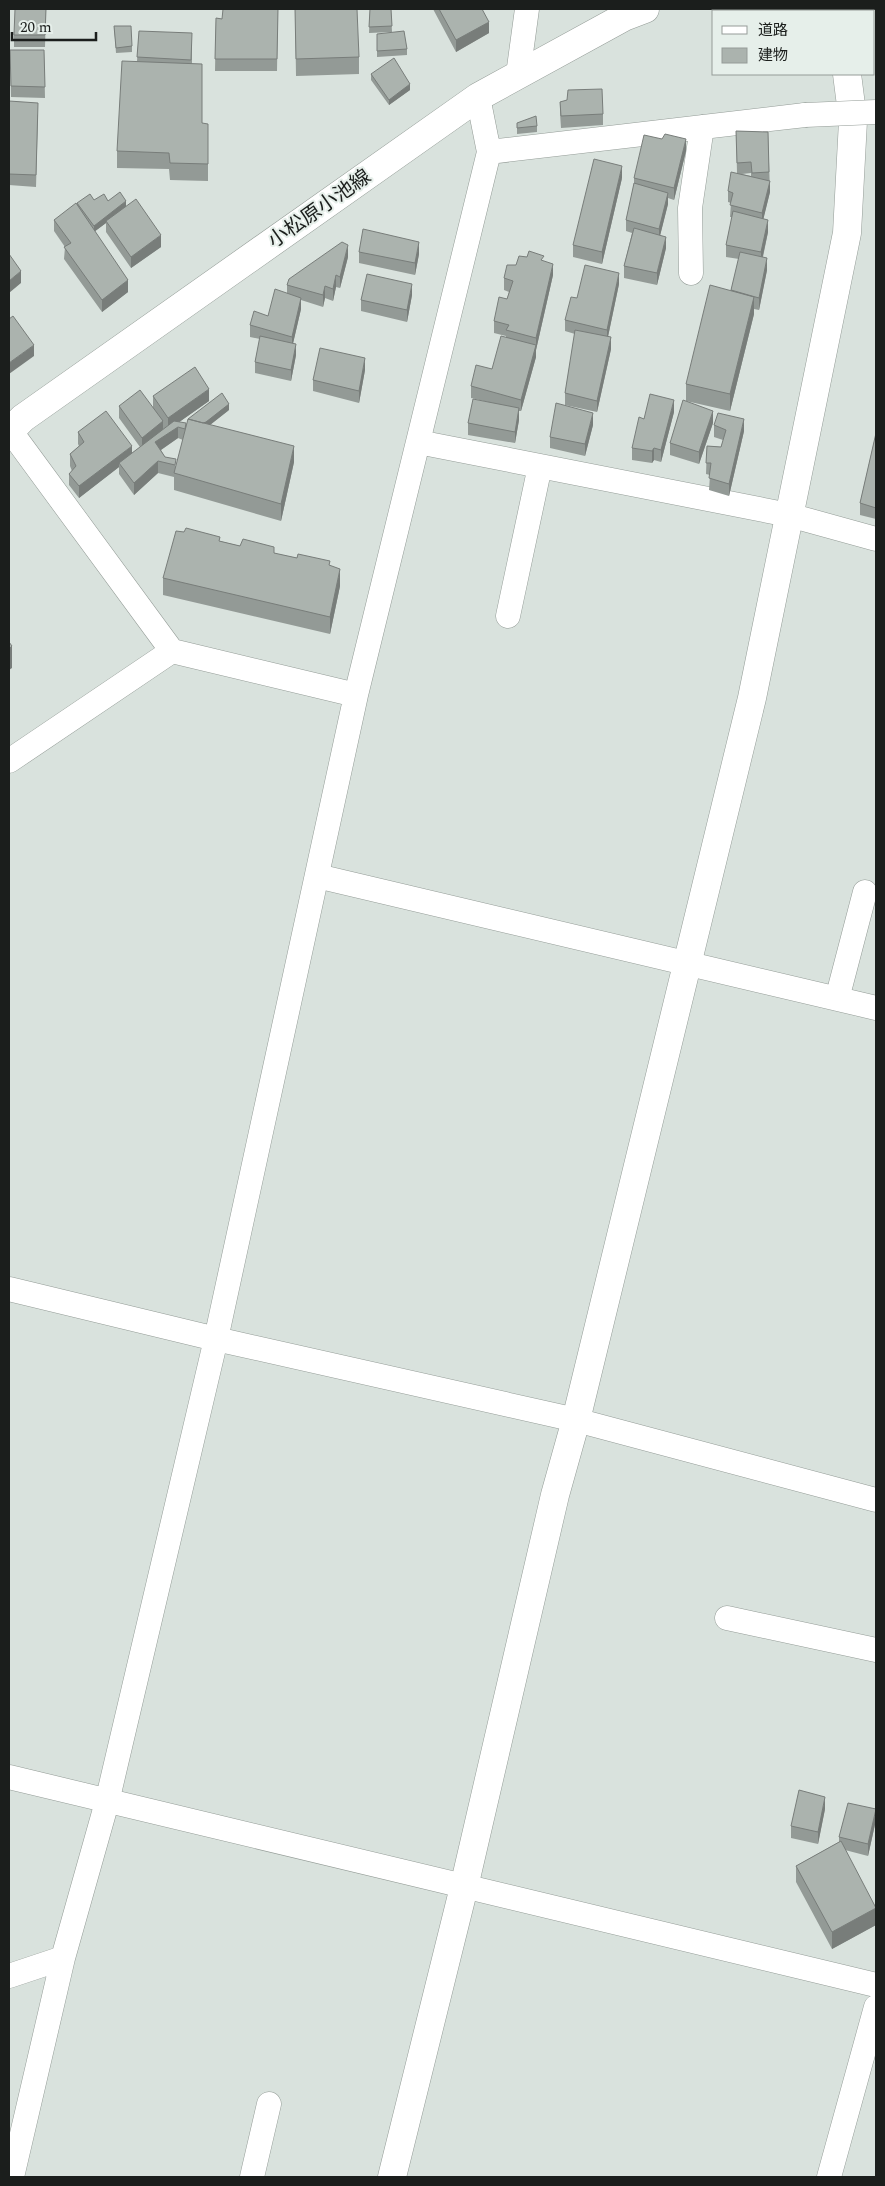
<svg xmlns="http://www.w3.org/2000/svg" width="885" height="2186" viewBox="0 0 885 2186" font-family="Spectral,'Noto Sans JP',serif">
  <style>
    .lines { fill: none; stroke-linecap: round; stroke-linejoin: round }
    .minor-casing { stroke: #949c97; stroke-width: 25 }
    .tertiary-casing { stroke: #949c97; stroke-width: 29 }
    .secondary-casing { stroke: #949c97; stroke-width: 29 }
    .minor { stroke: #fff; stroke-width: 24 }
    .tertiary { stroke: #fff; stroke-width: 28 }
    .secondary { stroke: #fff; stroke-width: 28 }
    .minor-bridge-casing { stroke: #949c97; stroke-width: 25; stroke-linecap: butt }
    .minor-bridge { stroke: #fff; stroke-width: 24 }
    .wall { fill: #939a96; fill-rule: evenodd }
    .shaded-wall { fill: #787d7a }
    .building { fill: #abb3ae; stroke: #787d7a }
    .labels { text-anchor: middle; stroke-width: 4; stroke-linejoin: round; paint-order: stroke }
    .street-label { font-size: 20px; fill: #1b1e1c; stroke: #e6efea }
  </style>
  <rect width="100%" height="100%" fill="#d9e2dd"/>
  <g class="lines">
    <defs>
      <path id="minor" d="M518,75L527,9
        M489,152L805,115
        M691,273L690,208L702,127
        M9,429L172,651
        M418,442L789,515L876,539
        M508,616L540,466
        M9,761L172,651L356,695
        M317,876L876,1008
        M837,999L865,892
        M9,1289L216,1339L576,1420L876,1500
        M727,1618L876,1650
        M9,1777L876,1985
        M9,1976L63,1958
        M12,2177L63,1958L107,1802L216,1339L356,695L489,152L478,97
        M252,2177L269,2104
        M829,2177L876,2007"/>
      <path id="tertiary" d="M832,9L833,11
        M392,2177L464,1887L555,1495L576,1420L752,698L847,233L853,121L847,74"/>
      <path id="secondary" d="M9,432L23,418L478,97L624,17L645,9"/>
    </defs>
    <use href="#minor" class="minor-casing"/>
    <use href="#tertiary" class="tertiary-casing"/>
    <use href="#secondary" class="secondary-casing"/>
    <use href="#minor" class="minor"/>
    <use href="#tertiary" class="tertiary"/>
    <use href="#secondary" class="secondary"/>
    <defs>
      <path id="minor-bridge" d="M805,115L876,112"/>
    </defs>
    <use href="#minor-bridge" class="minor-bridge-casing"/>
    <use href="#minor-bridge" class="minor-bridge"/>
  </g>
  <path class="wall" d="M46,9L45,47H14V35Z
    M278,9L277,71H215L216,18L222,19Z
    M295,9L359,57V74L296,76Z
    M370,9H391L392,32L369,33Z
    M433,9H482L489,33L456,52Z
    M114,26L132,46V52L116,53Z
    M139,31L192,45V63L202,123L208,164V181L170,180L169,169L117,168V151L137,61Z
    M377,34L407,49V55L377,57Z
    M10,50H44L45,98L11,97Z
    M371,74L410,90L389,105L371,80Z
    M9,101L38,115L36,187L9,185Z
    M560,102L603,114V125L561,128L560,113Z
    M517,123L537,126V132L517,134Z
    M736,131L768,132L770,192L763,219L768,232L763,257L767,270L759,310L754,309V314L730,411L686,401V384L731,290L739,259L726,257V245L732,217H730L731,203L728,202V191L737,173ZM751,173V176L742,174Z
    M662,139L686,151L674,200L668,198V204L660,235L666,248L657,285L624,278V266L632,233L626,231V220L634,184V178Z
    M622,178L602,264L573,257V245Z
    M94,200L108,201L126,206L161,247L131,268L106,232V223L95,231L128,292L102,312L64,259L65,247L54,231V220L77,205V203Z
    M359,252L419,254L415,275L359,263Z
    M348,257L340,288L336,287L333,301L325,298L323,307L301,300V309L293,343L296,355L291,381L255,373V362L260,339L250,337V325L268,316L287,293V285Z
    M544,261L553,275L536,350V357L521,411H519V420L515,443L468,435V423L488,402L471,398V386L492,369L506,337V336L494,333V321L507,299L509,292L504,290V278L516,265Z
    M619,284L608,337L611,349L597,412L565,405V393L575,334L565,331V320L577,298Z
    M412,295L407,322L361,311V300Z
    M365,370L359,403L313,391V380Z
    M153,396L209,401L179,422L186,426L229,410L210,425L294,462L281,521L174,490V477L158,473L134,495L119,474V467L79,498L69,485V474L72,471L70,466V454L79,446L78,444V432L132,453L140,447L119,418V406L153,407ZM178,438L183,440L176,466L165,457L161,450Z
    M674,412L661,462L654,460L652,463L632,460V448L644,419Z
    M713,423L699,464L670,455V443Z
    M593,425L585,456L550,448V437Z
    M714,425L744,431L729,496L709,490L710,475L706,474L707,446L721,447L723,440L714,437Z
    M876,433V519L860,515V503Z
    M220,541L240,546L297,558L330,566L340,586L330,634L163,595V578Z
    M825,1809L818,1844L791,1838V1826Z
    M876,1820L868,1856L845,1850L876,1925L832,1949L796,1882V1866L839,1842V1837Z"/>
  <path class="shaded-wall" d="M489,22V33L456,52V40Z
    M410,84V90L389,105V100Z
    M686,139V151L674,200V188Z
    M622,166V178L602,264V252Z
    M770,181V192L762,225V213Z
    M668,193V204L659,240V229Z
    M126,201V207L106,221V223L94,232V226Z
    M768,220V232L761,264V252Z
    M161,235V247L131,268V257Z
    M666,237V248L657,285V273Z
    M419,242V254L415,275V263Z
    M348,245V257L340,288V277Z
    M767,258V270L759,310V298Z
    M553,264V275L536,350V338Z
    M21,271V283L9,293V281Z
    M619,273V284L607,341V330Z
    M336,275V287L333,301V289Z
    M128,280V292L102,312V300Z
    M412,284V295L407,322V310Z
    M325,286V298L323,307V295Z
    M754,297V314L730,411V394Z
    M301,298V309L292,348V337Z
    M611,337V349L597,412V401Z
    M296,344V355L291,381V370Z
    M34,345V356L9,374V363Z
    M536,345V357L521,411V400Z
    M365,358V370L359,403V391Z
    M209,389V401L168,430V418Z
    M674,400V412L661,462V450Z
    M229,404V410L206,428L193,427Z
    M519,408V420L515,443V432Z
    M713,411V423L699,464V452Z
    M593,413V425L585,456V444Z
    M744,419V431L729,496V484Z
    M163,421V433L142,450V438Z
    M178,427V438L155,454V442Z
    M132,446V458L119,463V467L79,498V486Z
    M294,446V462L281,521V504Z
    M654,448V460L652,463V451Z
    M158,461V473L134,495V483Z
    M340,569V586L330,634V617Z
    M12,646V668L9,670V649Z
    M825,1797V1809L818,1844V1832Z
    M876,1809V1820L868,1856V1844Z
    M876,1908V1925L832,1949V1932Z"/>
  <path class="building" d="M15,9H46L45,35H14Z
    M223,9H278L277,59H215L216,18L222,19Z
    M295,9H357L359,57L296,59Z
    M370,9H391L392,26L369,27Z
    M439,9H482L489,22L456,40Z
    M114,26H131L132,46L116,48Z
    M139,31L192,33L191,60L137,57Z
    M404,31L407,49L377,51V34Z
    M10,50H44L45,87L11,86Z
    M394,58L410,84L389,100L371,74Z
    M122,61L202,64V123L208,124V164L170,163L169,153L117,151Z
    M602,89L603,114L561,116L560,102L567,100L568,90Z
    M9,101L38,103L36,175L9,174Z
    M536,116L537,126L517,128V123Z
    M736,131L768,132L769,172L752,173L751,162L737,163Z
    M665,134L686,139L674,188L634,178L644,135L662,139Z
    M594,159L622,166L602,252L573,245Z
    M731,172L770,181L762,213L730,205L733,193L728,191Z
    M634,183L668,193L659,229L626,220Z
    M120,192L126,201L94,226L77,203L90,194L94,200L104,194L108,201Z
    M136,199L161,235L131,257L106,221Z
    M76,203L128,280L102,300L64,247L71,243L54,220Z
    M733,211L768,220L761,252L726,245Z
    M634,228L666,237L657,273L624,266Z
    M363,229L419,242L415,263L359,252Z
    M342,242L348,245L340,277L336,275L333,289L325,286L323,295L287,285L289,279Z
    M529,251L544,256L541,260L553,264L536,338L506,330L509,325L494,321L499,297L507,299L513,281L504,278L507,265H516L519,256L527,257Z
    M740,252L767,258L759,298L731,290Z
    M9,254L21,271L9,281Z
    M585,265L619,273L607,330L565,320L571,297L577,298Z
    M367,274L412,284L407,310L361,300Z
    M710,285L754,297L730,394L686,384Z
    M275,289L301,298L292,337L250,325L254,311L268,316Z
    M13,316L34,345L9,363V319Z
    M575,330L611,337L597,401L565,393Z
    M260,336L296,344L291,370L255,362Z
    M501,336L536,345L521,400L471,386L476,365L492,369Z
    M320,348L365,358L359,391L313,380Z
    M195,367L209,389L168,418L153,396Z
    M140,390L163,421L142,438L119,406Z
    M222,393L229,404L206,422L203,423L188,419Z
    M650,394L674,400L661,450L654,448L652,451L632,448L639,417L644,419Z
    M473,399L519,408L515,432L468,423Z
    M683,400L713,411L699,452L670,443Z
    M556,403L593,413L585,444L550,437Z
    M106,411L132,446L79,486L69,474L76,466L70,454L84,442L78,432Z
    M718,413L744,419L729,484L709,478L711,463H706L707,446L721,447L726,430L714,425Z
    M188,419L294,446L281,504L174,473Z
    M174,421L186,423L185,429L178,427L155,442L165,457L176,459L175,465L158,461L134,483L119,463Z
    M876,433V508L860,503Z
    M186,528L220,537L219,541L240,546L243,539L274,547V553L297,558L298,554L330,561L329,565L340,569L330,617L163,578L176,531L184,532Z
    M9,642L12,646L9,649Z
    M799,1790L825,1797L818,1832L791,1826Z
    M848,1803L876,1809L868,1844L839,1837Z
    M841,1841L876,1908L832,1932L796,1866Z"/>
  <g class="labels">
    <g class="street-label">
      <text transform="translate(319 208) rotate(-35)" y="7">小松原小池線</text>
    </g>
  </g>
  <rect width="885" height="2186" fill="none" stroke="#1b1e1c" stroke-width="20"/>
  <rect x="712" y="10" width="162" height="65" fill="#e6efea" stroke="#959b98"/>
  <rect x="722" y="26" width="25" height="8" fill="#ffffff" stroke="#959b98"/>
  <text x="758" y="35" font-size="15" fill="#1b1e1c">道路</text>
  <rect x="722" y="48" width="25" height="15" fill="#abb3ae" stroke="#959b98"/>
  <text x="758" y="60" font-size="15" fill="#1b1e1c">建物</text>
  <path d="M12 32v8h84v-8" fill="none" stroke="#1b1e1c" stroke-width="2.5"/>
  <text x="20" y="32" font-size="15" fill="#1b1e1c" stroke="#e6efea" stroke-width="4" paint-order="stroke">20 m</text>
</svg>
